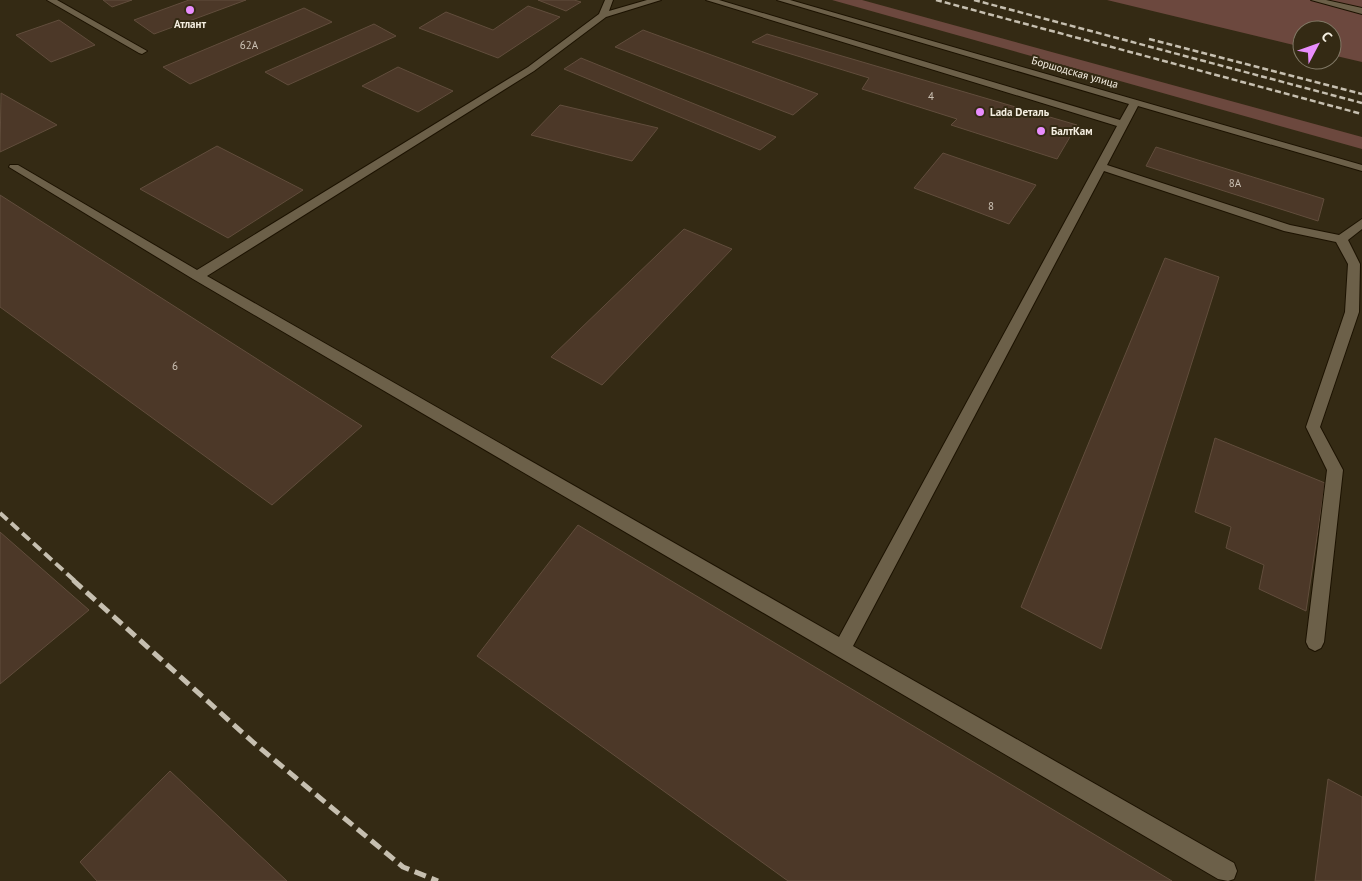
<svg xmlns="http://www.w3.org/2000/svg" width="1362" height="881" viewBox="0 0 1362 881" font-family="'PT Sans',sans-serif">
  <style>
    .green { fill: #6c483e }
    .building { fill: #4c3828; stroke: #614d3c }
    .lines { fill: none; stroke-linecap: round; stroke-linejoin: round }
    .minor-casing { stroke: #1c1200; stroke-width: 2 }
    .minor { fill: #6c6049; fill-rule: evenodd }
    .rail-far2 { stroke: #c6bfb0; stroke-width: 2.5; stroke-dasharray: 6 3; stroke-linecap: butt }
    .rail-far1 { stroke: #c6bfb0; stroke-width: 4; stroke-dasharray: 10 5; stroke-linecap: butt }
    .rail { stroke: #c6bfb0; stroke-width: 5; stroke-dasharray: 12 6; stroke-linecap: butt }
    .poi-dot { fill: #e98dfe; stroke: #342a14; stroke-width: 2 }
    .labels { text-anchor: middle; stroke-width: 4; stroke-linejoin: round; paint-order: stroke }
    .far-poi-label { font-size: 11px; font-weight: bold; fill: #f5efe2; stroke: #342a14; text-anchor: start }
    .number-label { font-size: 11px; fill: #cbc1b4 }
    .far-street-label { font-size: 11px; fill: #f5efe2; stroke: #342a14 }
  </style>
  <rect width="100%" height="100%" fill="#342a14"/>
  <path class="green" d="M832,0H862L1362,137V149Z
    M1107,0H1362V62L1332,55V30H1302V47Z"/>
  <path class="building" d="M103,0H132L112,7Z
    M189,0H246L154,34L134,20Z
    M538,0H574L581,2L566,11Z
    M528,6L560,17L498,58L419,28L446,12L493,30Z
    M304,8L332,22L190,84L163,67Z
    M59,20L95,45L51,62L16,35Z
    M374,24L396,36L288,85L265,72Z
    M643,30L818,94L793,115L615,47Z
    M767,34L1002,103L1077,125L1057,159L951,125L957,119L862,89L869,78L752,42Z
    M581,58L776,137L760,150L564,69Z
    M398,67L453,91L418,112L362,86Z
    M1,93L57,125L0,152Z
    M560,105L658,128L632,161L531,135Z
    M217,146L303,190L228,238L140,189Z
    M1156,147L1324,199L1318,221L1146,166Z
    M943,153L1036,185L1009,224L914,188Z
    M0,195L362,426L272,505L0,307Z
    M684,229L732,249L602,385L551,357Z
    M1165,258L1219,277L1101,649L1021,607Z
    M1215,438L1325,483L1306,611L1259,589L1264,565L1226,548L1231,527L1195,512Z
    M578,525L1172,881H788L477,656Z
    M0,532L89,610L0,684Z
    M170,771L287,881H97L80,862Z
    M1328,779L1362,797V881H1315Z"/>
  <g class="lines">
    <defs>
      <path id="minor" d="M47,0H57L147,51L142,54L139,53Z
        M605,0H613L609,11L647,0H661L606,17L534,71L207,276L839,637L1117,126L706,0H719L1120,120L1129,104L777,0H790L1362,165V171L1138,106L1107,165L1290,225L1339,235L1362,219V229L1348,240L1360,264L1359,312L1320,427L1343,470L1324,642L1321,648L1315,651L1309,648L1306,642L1327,470L1306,427L1345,312L1348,264L1336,242L1284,231L1104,171L853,646L1234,863L1237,871L1234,879L1228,881L1218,879L193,279L9,167L10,165H18L197,270L528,67L599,14Z
        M1311,0H1326L1362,8V14Z"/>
    </defs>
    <use href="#minor" class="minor-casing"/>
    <use href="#minor" class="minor"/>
    <path class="rail-far2" d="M936,0L1362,114
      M974,0L1362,103
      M1149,39L1362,94"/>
    <path class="rail-far1" d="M0,513L75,581"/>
    <path class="rail" d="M73,580L254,743L403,867L438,881"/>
  </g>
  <g class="poi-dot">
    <circle cx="190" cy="10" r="5"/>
    <circle cx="980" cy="112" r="5"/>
    <circle cx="1041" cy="131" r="5"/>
  </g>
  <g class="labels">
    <g class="far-poi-label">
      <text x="190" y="28" text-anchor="middle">Атлант</text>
      <text x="990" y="116">Lada Dеталь</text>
      <text x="1051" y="135">БалтКам</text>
    </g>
    <g class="number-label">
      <text x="249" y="49">62А</text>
      <text x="931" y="100">4</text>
      <text x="1235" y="187">8А</text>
      <text x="991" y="210">8</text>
      <text x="175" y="370">6</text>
    </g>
    <g class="far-street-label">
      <text transform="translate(1075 72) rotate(16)" y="4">Боршодская улица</text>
    </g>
  </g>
  <g transform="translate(1317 45) rotate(49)"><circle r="24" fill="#342a14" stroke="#817966"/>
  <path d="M0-4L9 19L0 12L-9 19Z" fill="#e98dfe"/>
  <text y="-8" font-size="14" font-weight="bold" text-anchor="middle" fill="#f5efe2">С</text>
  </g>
</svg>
